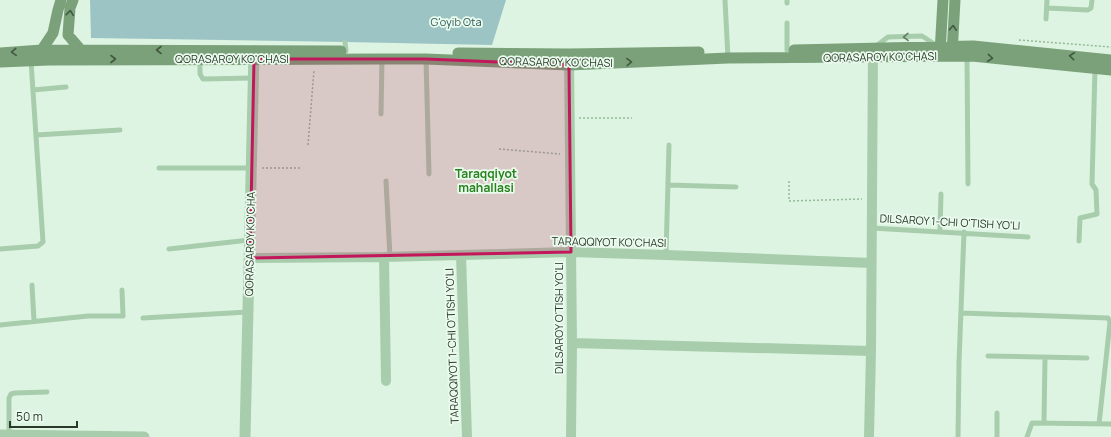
<svg xmlns="http://www.w3.org/2000/svg" width="1111" height="437" viewBox="0 0 1111 437" font-family="Manrope,sans-serif">
  <style>
    .green { fill: #9cc4c4 }
    .lines { fill: none; stroke-linecap: round; stroke-linejoin: round }
    .path { stroke: #93b996; stroke-width: 1.5; stroke-dasharray: 2 2; stroke-linecap: butt }
    .service { stroke: #a8cdad; stroke-width: 5 }
    .minor { stroke: #a8cdad; stroke-width: 10 }
    .tertiary { stroke: #a8cdad; stroke-width: 11 }
    .secondary { stroke: #7aa17a; stroke-width: 11 }
    .oneway { stroke: #415941 }
    .oneway2 { stroke: #627c64 }
    .marked { fill: #c2185b; fill-opacity: 0.2; stroke: #c2185b; stroke-width: 3; stroke-linejoin: round }
    .labels { text-anchor: middle; stroke-width: 3.5; stroke-linejoin: round; paint-order: stroke }
    .park-label { font-size: 11px; fill: #2b5859; stroke: #ebfbee }
    .street-label { font-size: 11px; fill: #293a29; stroke: #ebfbee }
    .neighbourhood-label { font-size: 12px; font-weight: bold; fill: #27811c; stroke: #ebfbee }
  </style>
  <rect width="100%" height="100%" fill="#def4e2"/>
  <path class="green" d="M90,0H506L492,45L345,42L91,38Z"/>
  <g class="lines">
    <path class="path" d="M1019,40L1111,47
      M579,118H632
      M308,145L314,70
      M499,149L560,154
      M262,168H302
      M789,181V201L862,199"/>
    <path class="service" d="M725,0L728,58
      M787,0V3
      M1047,8L1088,10L1091,8L1092,0
      M1046,19L1047,0
      M787,23V50
      M345,42L346,51
      M875,47L888,37L922,36L936,45
      M967,56L968,184
      M200,59V74L203,79L253,78
      M426,59L429,174
      M33,90L66,87
      M381,114L382,59
      M36,135L120,130
      M159,168H251
      M386,181L390,257
      M668,185L736,187
      M871,228L1028,237
      M940,231L941,194
      M1079,241L1080,218L1097,214L1096,190L1092,184L1095,68
      M0,249L38,246L43,242L31,61
      M169,249L249,240
      M666,255L669,145
      M32,285L34,321
      M961,313L1108,318L1110,322L1099,424
      M143,318L248,312
      M0,325L88,316H123L122,290
      M988,356L1087,358
      M1044,423L1045,357
      M9,435V398L11,394L15,393L47,392
      M958,437L959,362L964,232
      M997,437V413
      M1027,437L1032,423L1111,424"/>
    <path class="minor" d="M569,58L572,343L571,437
      M461,255L467,437
      M384,257L386,381
      M250,258L384,257L571,252L666,255L871,263
      M572,343L871,351
      M869,437L871,351L873,49"/>
    <path class="tertiary" d="M0,435L144,437
      M245,437L254,51"/>
    <path class="secondary" d="M73,0L70,8L68,35L81,50
      M794,50L973,46L1111,60
      M0,53L42,50L341,51
      M458,53L569,54L699,52
      M940,53L943,0
      M39,54L53,33L58,10L61,0
      M952,54L955,0
      M0,62L49,60L382,59H426L569,65L728,58L972,56L1111,70"/>
  </g>
  <defs><path id="oneway-chevron" d="M-2-3.5L2.5 0L-2 3.5" fill="none" stroke-width="1.6" stroke-linecap="round" stroke-linejoin="round"/></defs>
  <g class="oneway">
    <use href="#oneway-chevron" transform="translate(70 13) rotate(-84)"/>
    <use href="#oneway-chevron" transform="translate(953 28) rotate(-86)"/>
    <use href="#oneway-chevron" transform="translate(159 50) rotate(-180)"/>
    <use href="#oneway-chevron" transform="translate(14 52) rotate(176)"/>
    <use href="#oneway-chevron" transform="translate(1072 56) rotate(-174)"/>
    <use href="#oneway-chevron" transform="translate(990 58) rotate(6)"/>
    <use href="#oneway-chevron" transform="translate(113 59)"/>
    <use href="#oneway-chevron" transform="translate(629 62) rotate(-2)"/>
  </g>
  <use class="oneway2" href="#oneway-chevron" transform="translate(906 37) rotate(179)"/>
  <path class="marked" d="M254,59H426L569,65L571,252L250,258Z"/>
  <g class="labels">
    <g class="park-label">
      <text x="456" y="26">G'oyib Ota</text>
    </g>
    <g class="street-label">
      <text transform="translate(880 57) rotate(-1)" y="4">QORASAROY KO'CHASI</text>
      <text x="232" y="63">QORASAROY KO'CHASI</text>
      <text transform="translate(556 62) rotate(1)" y="4">QORASAROY KO'CHASI</text>
      <text transform="translate(950 222) rotate(3)" y="4">DILSAROY 1-CHI O'TISH YO'LI</text>
      <text transform="translate(609 242) rotate(1)" y="4">TARAQQIYOT KO'CHASI</text>
      <text transform="translate(250 244) rotate(-89)" y="4">QORASAROY KO'CHA</text>
      <text transform="translate(559 318) rotate(-90)" y="4">DILSAROY O'TISH YO'LI</text>
      <text transform="translate(452 346) rotate(-92)" y="4">TARAQQIYOT 1-CHI O'TISH YO'LI</text>
    </g>
    <g class="neighbourhood-label">
      <text x="486" y="178">Taraqqiyot<tspan x="486" dy="14">mahallasi</tspan></text>
    </g>
  </g>
  <path d="M10 421v6h67v-6" fill="none" stroke="#293a29" stroke-width="2"/>
  <text x="16" y="421" font-size="12" fill="#293a29" stroke="#ebfbee" stroke-width="3" paint-order="stroke">50 m</text>
</svg>
